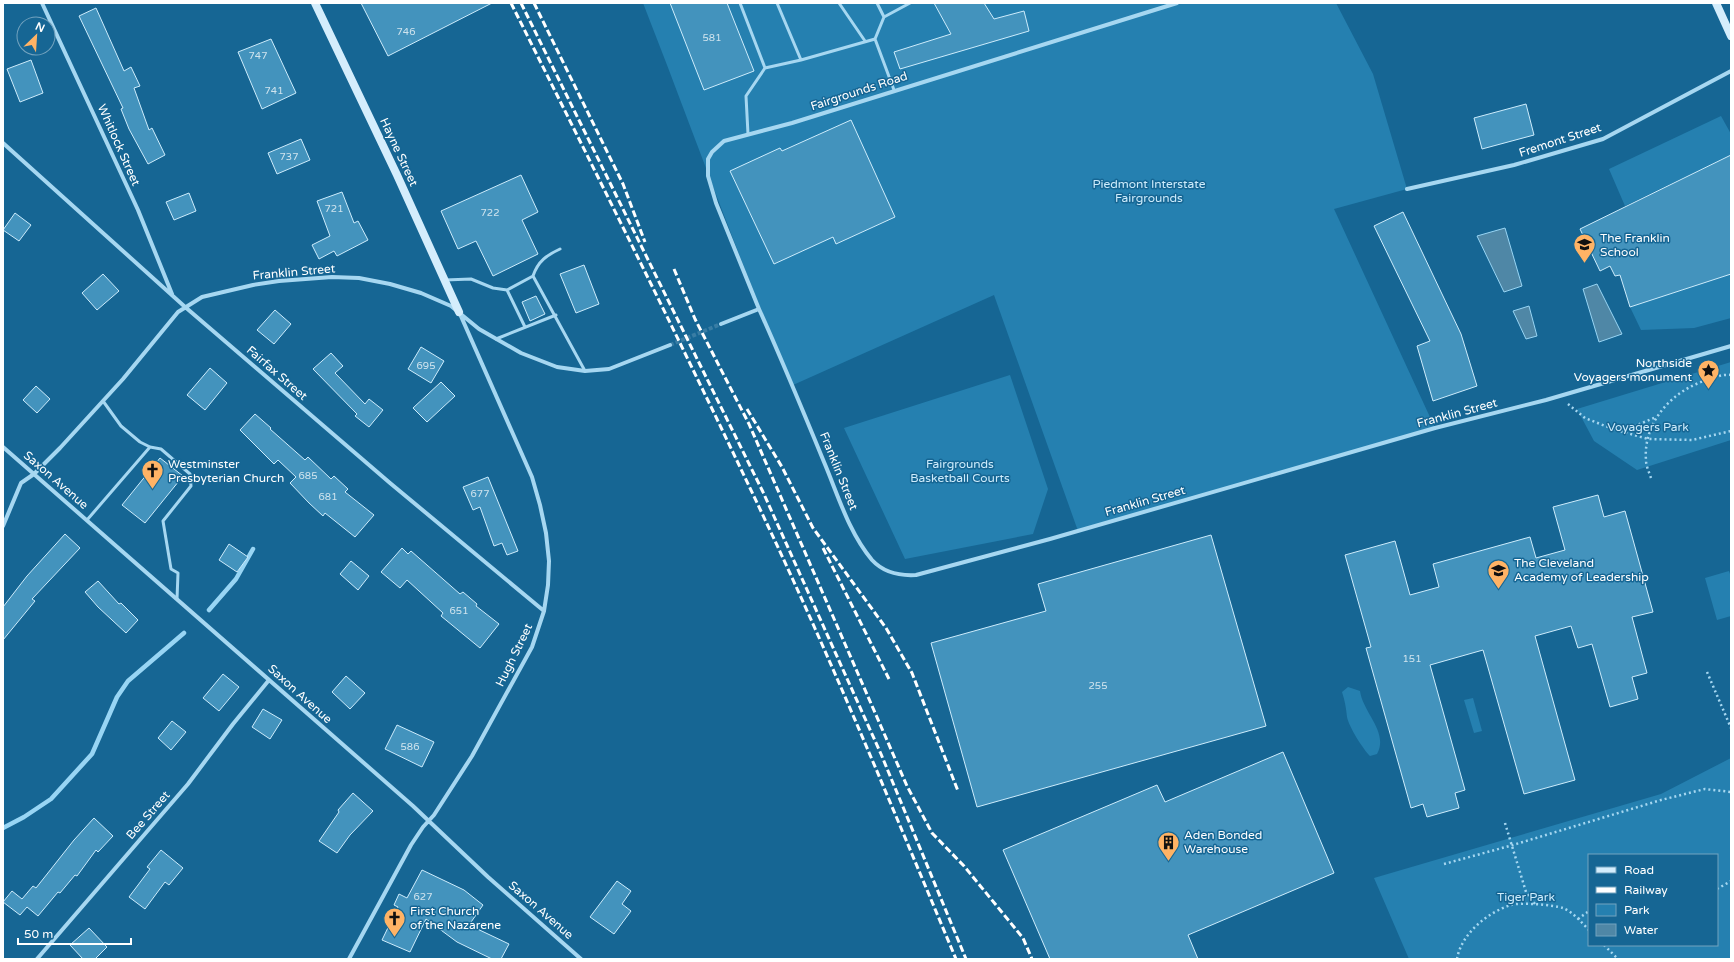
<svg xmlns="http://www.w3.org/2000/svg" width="1734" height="962" viewBox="0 0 1734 962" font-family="'Varela Round',sans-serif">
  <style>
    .green { fill: #2580b0; fill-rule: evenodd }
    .water { fill: #4f87a6; stroke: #98d5f4 }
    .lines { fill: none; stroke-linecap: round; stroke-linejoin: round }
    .stream { stroke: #98d5f4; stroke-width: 4.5 }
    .building { fill: #4393bd; stroke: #cdecfc }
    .street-tunnel { stroke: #397da4; stroke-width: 4; stroke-dasharray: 4 2; stroke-linecap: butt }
    .path { stroke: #a6d7f1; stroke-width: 2.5; stroke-dasharray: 2 3; stroke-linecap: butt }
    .lane { stroke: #a6d7f1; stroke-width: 3 }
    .street { stroke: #a6d7f1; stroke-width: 4 }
    .secondary { stroke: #d4edfc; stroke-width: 8 }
    .rail { stroke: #fff; stroke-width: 3; stroke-dasharray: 7 3; stroke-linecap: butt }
    .labels { text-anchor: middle; stroke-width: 3; stroke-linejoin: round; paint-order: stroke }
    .number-label { font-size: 10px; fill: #d0e4ee }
    .street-label { font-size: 12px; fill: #fff; stroke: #166694 }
    .park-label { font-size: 12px; fill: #cdecfc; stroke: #166694 }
    .poi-label { font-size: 12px; fill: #fff; stroke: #166694; text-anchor: start }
  </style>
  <rect width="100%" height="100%" fill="#166694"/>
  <path class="green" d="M643,3H1336L1373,74L1407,189L1334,209L1435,428L1078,531L994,295L793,385C738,260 693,130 643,3Z
    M1721,116L1731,134V155L1625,206L1609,169Z
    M1731,274V318L1694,328L1641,330L1630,307Z
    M1731,362V440L1637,470L1594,441L1577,409Z
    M1010,375L1048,489L1033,534L905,559L844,428Z
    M1729,571L1731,577V616L1717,620L1705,578Z
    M1348,687L1360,691C1363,713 1389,732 1377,754L1370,756C1363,749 1349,727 1347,717C1346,708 1345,701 1342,692Z
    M1473,698L1482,731L1474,733L1464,700Z
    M1731,758V959H1409L1374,878L1661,794ZM1589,855H1717V945H1589Z"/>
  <path class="water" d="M1505,228L1522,286L1504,292L1477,236Z
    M1597,284L1622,334L1599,342L1583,289Z
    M1529,306L1537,336L1526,339L1513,311Z"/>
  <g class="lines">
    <path class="stream" d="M209,610L236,579L253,549
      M3,828L24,817L51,799L92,754L117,697L128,681L184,633"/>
  </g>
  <path class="building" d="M361,3H492L388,56Z
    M670,3H727L754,71L704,90Z
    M934,3H984L994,19L1024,11L1029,31L900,69L894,52L951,34Z
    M96,8L124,71L131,67L140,86L134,88L149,130L152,128L165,155L148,164L129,129L121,109L123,108L79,16Z
    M271,39L296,93L262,109L238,52Z
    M31,60L43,93L20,102L7,69Z
    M1526,104L1534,135L1482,149L1474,118Z
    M851,120L895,217L836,244L833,237L774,264L730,171L780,148L782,151Z
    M301,139L310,160L277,174L268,153Z
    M1731,155V274L1630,307L1620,275L1615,276L1610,266L1600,271L1580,229Z
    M521,175L538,212L522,220L538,254L493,276L476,241L458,249L441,211Z
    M342,192L354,223L358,221L368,240L337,256L334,251L319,259L312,245L330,236L317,201Z
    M189,193L196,211L174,220L166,202Z
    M1403,212L1461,334L1477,386L1433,401L1417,346L1430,341L1374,226Z
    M15,213L31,225L19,241L3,230Z
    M584,265L599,304L576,313L560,274Z
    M103,274L119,291L97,310L82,293Z
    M536,296L545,314L530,321L522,302Z
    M275,310L291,324L274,344L257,330Z
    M421,347L444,361L431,383L408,369Z
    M331,353L343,366L335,373L365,404L369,399L383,410L369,427L355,416L357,414L313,369Z
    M210,368L227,383L205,410L187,395Z
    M441,382L455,396L427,422L413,408Z
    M36,386L50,399L37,413L23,400Z
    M255,414L271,428L270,429L305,460L308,457L331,479L334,476L348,489L345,492L374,515L355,537L325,513L323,516L309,503L290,483L296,477L278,460L274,464L240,430Z
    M160,458L183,476L145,523L122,505Z
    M488,477L518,551L507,555L502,543L494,546L480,507L473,510L463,487Z
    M1598,495L1604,517L1625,511L1653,612L1632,617L1647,673L1632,677L1638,699L1610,707L1592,644L1578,648L1571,626L1535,636L1575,780L1524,794L1483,650L1430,665L1465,790L1455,793L1459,808L1427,817L1423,804L1411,808L1366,648L1371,647L1345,555L1395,541L1410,595L1439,587L1433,564L1530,537L1536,558L1565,550L1553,507Z
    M65,534L80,548L32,599L35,601L3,640V607L27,576Z
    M1211,535L1266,726L977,807L931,643L1046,611L1038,584Z
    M229,544L248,557L237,572L219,560Z
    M402,548L408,554L411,551L460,594L463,592L477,604L476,606L499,624L480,648L441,616L443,613L407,580L400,588L381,572Z
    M351,561L369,576L358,590L340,574Z
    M98,581L119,604L121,603L138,620L126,633L98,607L85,592Z
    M223,674L239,687L219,711L203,698Z
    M346,676L365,693L350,709L332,692Z
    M263,709L282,720L270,739L252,727Z
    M172,721L186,732L171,750L158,738Z
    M397,725L434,742L422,767L385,749Z
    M1283,752L1334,873L1188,935L1198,959H1050L1003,850L1157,785L1165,802Z
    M353,793L373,811L350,835L337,853L319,841L339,812L338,810Z
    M94,818L113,836L98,852L96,850L77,876L75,875L60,893L58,892L38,916L27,907L20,915L3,902L12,891L22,899L33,886L36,888L74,840Z
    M161,850L183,868L169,885L165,882L145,909L129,897L150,869L147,867Z
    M422,870L464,890L483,905L469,925L509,944L501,959H492L457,942L426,919L410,952L382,940L398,907L394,905L399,894L407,898Z
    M617,881L631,891L622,904L631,911L614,934L590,917Z
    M89,928L107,947L95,959H83L70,945Z"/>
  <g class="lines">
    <path class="street-tunnel" d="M670,345L721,324"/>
    <path class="path" d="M1568,404L1585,418L1613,429L1648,439L1692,440L1731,431
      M1614,429L1635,426L1656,417
      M1651,478C1649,472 1646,466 1646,460C1643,423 1671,392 1704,381C1712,378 1722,374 1731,375
      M1707,672L1731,728
      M1505,823L1526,892L1535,904
      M1444,864L1513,845L1661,800L1705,789L1731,792
      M1717,889L1731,881
      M1578,919L1589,911
      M1604,945L1618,959
      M1457,959C1461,934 1488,912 1511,905C1520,902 1554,905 1563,908C1573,912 1582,923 1589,930"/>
    <path class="lane" d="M740,3L765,68L801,60
      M777,3L801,60L875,39
      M839,3L865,41
      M877,3L884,17
      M894,90L875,39L884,17L910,3
      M748,134L746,96L765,68
      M533,276C538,261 547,255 560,249
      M445,280L471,279L493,288L507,290L533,276L585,371
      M507,290L525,327
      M496,339L556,315
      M103,401L121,426L140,442L150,447L161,449L190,474L191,486L163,521L171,569L178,573L177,599
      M87,520L150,447"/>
    <path class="street" d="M42,3L138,210L172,294
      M3,143L184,306L390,483L544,611
      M1407,189L1514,165L1603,139L1731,71
      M759,309L716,203L708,176V159L712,152L724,141L792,123L1177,3
      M721,324L759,309C782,360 803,411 824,462C838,495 849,533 872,560C884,573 899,576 916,575L1050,539L1435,428L1546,400L1731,346
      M3,447L413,806L488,877L581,959
      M3,526L21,483L34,474L60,448L123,379L178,312L202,297L253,285L279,281L332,277L359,278L390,284L421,293L451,306L479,329L521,353L557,367L585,371L609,369L670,345
      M37,959L188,784L233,724L269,680
      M349,959L411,845L423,827L434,815L472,756L532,647L544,611L548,585L549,561L546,533L540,505L532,477L460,314"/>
    <path class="secondary" d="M315,3L397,175L459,312
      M1716,3L1731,36"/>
    <path class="rail" d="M511,3C598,177 685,350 768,526C835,668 895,814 956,959
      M521,3L763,492L881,754L966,959
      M534,3L623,184L645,242
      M674,269L695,319L749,424L907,786L932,833L964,866L1023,938L1032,959
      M747,409L782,467L813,528L886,628L912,673L958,791
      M823,548L889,679"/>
  </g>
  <defs>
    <symbol id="school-pin" viewBox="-11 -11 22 30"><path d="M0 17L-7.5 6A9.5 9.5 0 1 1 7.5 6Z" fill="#ffb365" stroke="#166694"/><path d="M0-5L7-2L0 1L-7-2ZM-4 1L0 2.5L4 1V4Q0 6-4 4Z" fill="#111"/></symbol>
    <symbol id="sight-pin" viewBox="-11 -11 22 30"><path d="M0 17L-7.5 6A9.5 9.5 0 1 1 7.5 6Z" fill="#ffb365" stroke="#166694"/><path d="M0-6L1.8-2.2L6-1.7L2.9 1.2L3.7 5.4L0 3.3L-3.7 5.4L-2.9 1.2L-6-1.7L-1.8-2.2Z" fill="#111"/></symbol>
    <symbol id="church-pin" viewBox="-11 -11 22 30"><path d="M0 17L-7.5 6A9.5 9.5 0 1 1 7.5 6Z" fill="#ffb365" stroke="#166694"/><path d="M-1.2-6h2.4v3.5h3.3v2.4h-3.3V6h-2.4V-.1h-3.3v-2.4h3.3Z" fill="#111"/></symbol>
    <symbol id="building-pin" viewBox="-11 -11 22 30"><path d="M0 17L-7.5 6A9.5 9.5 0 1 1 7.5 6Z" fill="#ffb365" stroke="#166694"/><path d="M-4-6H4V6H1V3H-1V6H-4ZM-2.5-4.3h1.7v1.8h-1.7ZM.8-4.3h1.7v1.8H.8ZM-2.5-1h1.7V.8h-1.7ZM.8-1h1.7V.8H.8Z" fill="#111"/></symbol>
  </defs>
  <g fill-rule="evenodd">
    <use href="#school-pin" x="1572" y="232" width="25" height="34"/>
    <use href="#sight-pin" x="1696" y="358" width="25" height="34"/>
    <use href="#church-pin" x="140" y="458" width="25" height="34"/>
    <use href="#school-pin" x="1486" y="558" width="25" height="34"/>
    <use href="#building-pin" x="1156" y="830" width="25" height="34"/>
    <use href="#church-pin" x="382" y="906" width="25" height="34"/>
  </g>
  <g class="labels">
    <g class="number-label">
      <text x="406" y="35">746</text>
      <text x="712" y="41">581</text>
      <text x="258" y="59">747</text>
      <text x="274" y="94">741</text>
      <text x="289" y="160">737</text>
      <text x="334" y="212">721</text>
      <text x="490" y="216">722</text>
      <text x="426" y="369">695</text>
      <text x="308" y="479">685</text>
      <text x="480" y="497">677</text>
      <text x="328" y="500">681</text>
      <text x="459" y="614">651</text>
      <text x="1412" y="662">151</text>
      <text x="1098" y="689">255</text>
      <text x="410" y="750">586</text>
      <text x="423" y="900">627</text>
    </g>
    <g class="street-label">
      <text transform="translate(859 91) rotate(-18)" y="4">Fairgrounds Road</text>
      <text transform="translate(1560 140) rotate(-18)" y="4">Fremont Street</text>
      <text transform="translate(119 145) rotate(66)" y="4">Whitlock Street</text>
      <text transform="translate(399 152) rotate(65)" y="4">Hayne Street</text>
      <text transform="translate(294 272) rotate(-5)" y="4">Franklin Street</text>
      <text transform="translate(277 373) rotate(41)" y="4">Fairfax Street</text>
      <text transform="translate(1457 413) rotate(-15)" y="4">Franklin Street</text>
      <text transform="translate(839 471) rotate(68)" y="4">Franklin Street</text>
      <text transform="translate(56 480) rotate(41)" y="4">Saxon Avenue</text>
      <text transform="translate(1145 501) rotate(-16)" y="4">Franklin Street</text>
      <text transform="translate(514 655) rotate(-64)" y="4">Hugh Street</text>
      <text transform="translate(300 694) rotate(42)" y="4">Saxon Avenue</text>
      <text transform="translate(148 815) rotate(-49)" y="4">Bee Street</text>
      <text transform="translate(541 910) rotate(41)" y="4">Saxon Avenue</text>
    </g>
    <g class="park-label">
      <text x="1149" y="188">Piedmont Interstate<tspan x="1149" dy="14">Fairgrounds</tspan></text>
      <text x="1648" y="431">Voyagers Park</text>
      <text x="960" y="468">Fairgrounds<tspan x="960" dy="14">Basketball Courts</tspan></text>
      <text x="1526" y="901">Tiger Park</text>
    </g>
    <g class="poi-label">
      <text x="1600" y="242">The Franklin<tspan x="1600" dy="14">School</tspan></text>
      <text x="1692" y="367" text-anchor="end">Northside<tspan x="1692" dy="14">Voyagers monument</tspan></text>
      <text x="168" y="468">Westminster<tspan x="168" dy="14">Presbyterian Church</tspan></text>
      <text x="1514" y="567">The Cleveland<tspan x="1514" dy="14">Academy of Leadership</tspan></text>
      <text x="1184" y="839">Aden Bonded<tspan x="1184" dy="14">Warehouse</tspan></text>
      <text x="410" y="915">First Church<tspan x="410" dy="14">of the Nazarene</tspan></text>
    </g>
  </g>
  <rect width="1734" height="962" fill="none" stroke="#ffffff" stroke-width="8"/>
  <rect x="1588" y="854" width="130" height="92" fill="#166694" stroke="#73a3bf"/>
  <rect x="1596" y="867" width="20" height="6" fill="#d4edfc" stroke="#73a3bf"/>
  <text x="1624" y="874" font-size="12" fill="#ffffff">Road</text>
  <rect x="1596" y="887" width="20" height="6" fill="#ffffff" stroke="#73a3bf"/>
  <text x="1624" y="894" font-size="12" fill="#ffffff">Railway</text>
  <rect x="1596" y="904" width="20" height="12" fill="#2580b0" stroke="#73a3bf"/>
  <text x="1624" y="914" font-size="12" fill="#ffffff">Park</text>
  <rect x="1596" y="924" width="20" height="12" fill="#4f87a6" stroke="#73a3bf"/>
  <text x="1624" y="934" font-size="12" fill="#ffffff">Water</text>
  <g transform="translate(36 36) rotate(25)"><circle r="19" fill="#166694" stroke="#73a3bf"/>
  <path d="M0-3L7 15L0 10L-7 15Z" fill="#ffb365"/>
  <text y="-6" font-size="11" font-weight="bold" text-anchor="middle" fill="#ffffff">N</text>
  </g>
  <path d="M18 938v6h113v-6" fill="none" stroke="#ffffff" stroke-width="2"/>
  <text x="24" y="938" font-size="12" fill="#ffffff" stroke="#166694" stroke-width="3" paint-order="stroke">50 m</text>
</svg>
